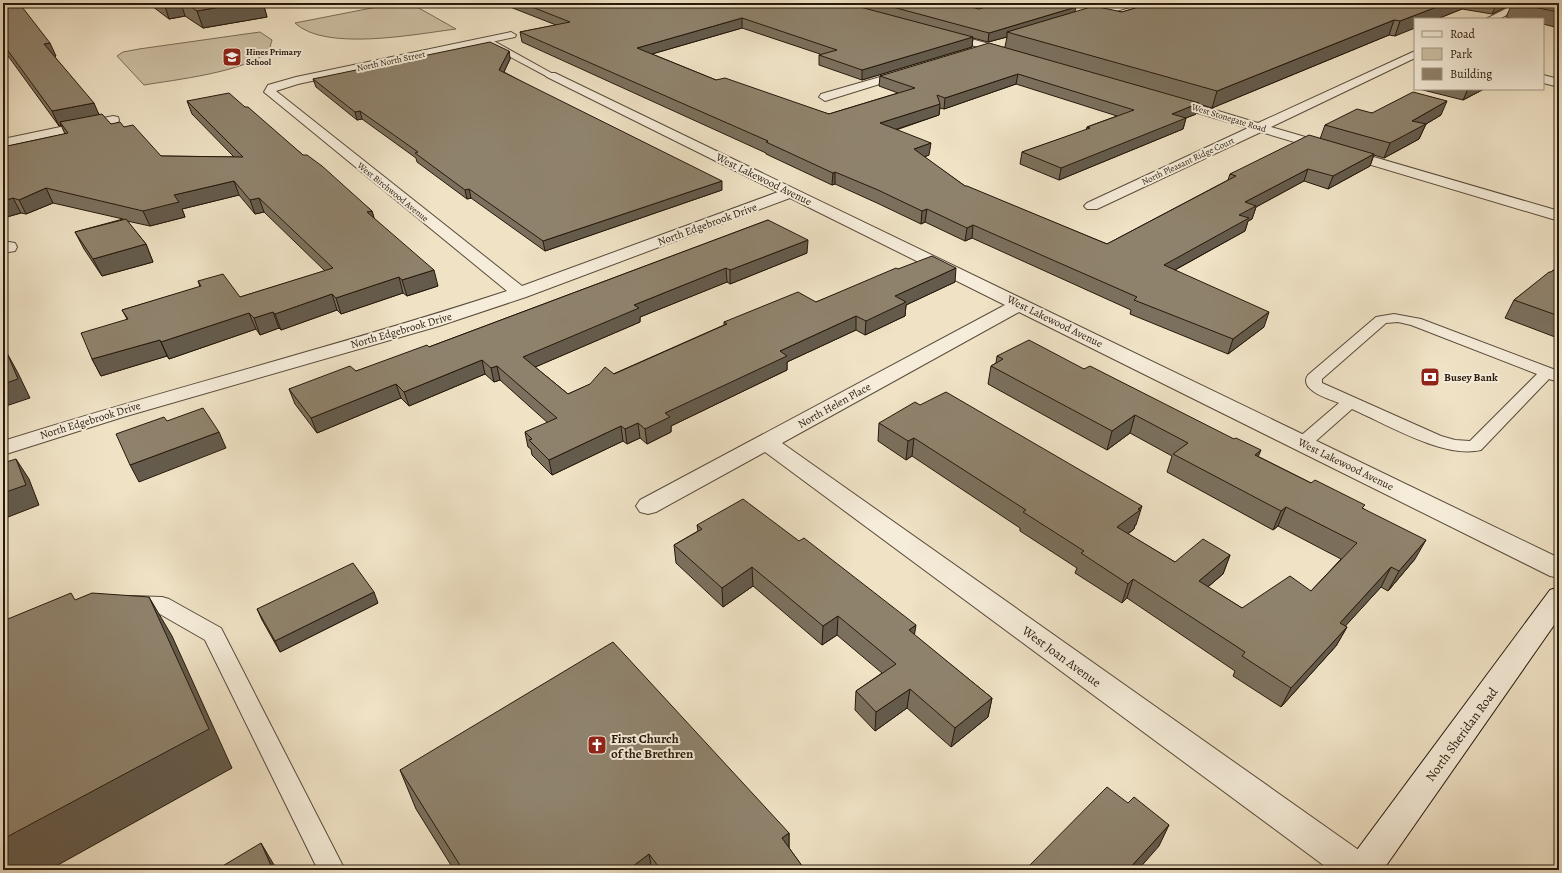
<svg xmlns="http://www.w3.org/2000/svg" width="1562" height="873" viewBox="0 0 1562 873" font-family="Alegreya,serif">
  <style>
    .green { fill: #cdc0a5; stroke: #7a6c58 }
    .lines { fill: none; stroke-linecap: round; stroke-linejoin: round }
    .service-casing { stroke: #594b3a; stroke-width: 2 }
    .minor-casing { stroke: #594b3a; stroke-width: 2 }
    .secondary-casing { stroke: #27190b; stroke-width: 2 }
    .service { fill: #f5ecd9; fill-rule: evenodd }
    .minor { fill: #f5ecd9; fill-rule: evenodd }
    .secondary { fill: #f5ecd9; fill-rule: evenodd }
    .wall { fill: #7b705d; stroke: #27190b; fill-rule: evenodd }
    .shaded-wall { fill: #645b4c; stroke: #27190b }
    .building { fill: #8f826c; stroke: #27190b }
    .labels { text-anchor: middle; stroke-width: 4; stroke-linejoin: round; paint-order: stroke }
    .far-poi-label { font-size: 9px; font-weight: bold; fill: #27190b; stroke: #f5ecd9; text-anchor: start }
    .far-street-label { font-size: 9px; fill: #27190b; stroke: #f5ecd9 }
    .street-label { font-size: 11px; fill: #27190b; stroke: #f5ecd9 }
    .poi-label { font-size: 11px; font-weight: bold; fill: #27190b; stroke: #f5ecd9; text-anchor: start }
    .near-street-label { font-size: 13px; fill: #27190b; stroke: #f5ecd9 }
    .near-poi-label { font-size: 13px; font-weight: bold; fill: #27190b; stroke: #f5ecd9; text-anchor: start }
  </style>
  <rect width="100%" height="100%" fill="#efe2c5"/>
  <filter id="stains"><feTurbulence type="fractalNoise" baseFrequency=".005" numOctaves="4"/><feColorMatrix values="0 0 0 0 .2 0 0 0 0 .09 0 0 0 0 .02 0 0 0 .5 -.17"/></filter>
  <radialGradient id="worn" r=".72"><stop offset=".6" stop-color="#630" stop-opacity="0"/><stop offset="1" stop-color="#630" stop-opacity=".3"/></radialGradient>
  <path class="green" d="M410,3L456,29C416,34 325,52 295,23L392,4Z
    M260,32L272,40C271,43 270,49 268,51C247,72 173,80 144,85L117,56L123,52L139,49Z"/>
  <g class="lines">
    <defs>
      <path id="service" d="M486,40H492L555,75L551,78L548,77L486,44Z
        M1394,314L1421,319L1553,369L1559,372V382L1549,379L1481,450C1444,459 1386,424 1352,409L1309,447L1303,448L1297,447L1294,443L1297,439L1339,403C1329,399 1298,390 1308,375L1376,317ZM1398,322L1411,325L1537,374L1470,441L1455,440L1441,436L1322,383V379L1386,323Z
        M131,596L162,597L169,599L221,628L345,870H318L205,640L158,613L131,612L124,609L121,604L124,599Z"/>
      <path id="minor" d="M1123,3H1138L1136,5L1087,20H1079L1078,18L1079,16Z
        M1517,3H1530L1499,19H1486Z
        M943,31L1014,51L1015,53L1010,56L939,36L938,34L939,32Z
        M511,32L516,35L515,37L298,84L276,91L522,286L778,192L547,77L545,75L547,73H555L1559,558V578L1550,576L1019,312L782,443L1370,858L1375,870H1330L765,452L656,512L648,514L640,512L636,506L640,500L1005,305L790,198L526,297L439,326L123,417L3,455V441C170,388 340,346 507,291L264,92L268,85L296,77Z
        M1415,51V58L1271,127L1559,211V221L1261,132L1097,209H1087L1084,206L1087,203L1248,128L1164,103L1162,100L1164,97H1172L1258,123Z
        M908,69L912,70L914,72L912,74L825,101L819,97L821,94Z
        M1543,75L1559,79V87L1543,83Z
        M113,116L118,117L119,120L118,123L3,147V139Z
        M9,242L15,243L17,247L15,251L3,253V243Z"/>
      <path id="secondary" d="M1559,587V618L1383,870H1346L1351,858L1550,590Z"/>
    </defs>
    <use href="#service" class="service-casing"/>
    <use href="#minor" class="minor-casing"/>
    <use href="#secondary" class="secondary-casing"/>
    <use href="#service" class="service"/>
    <use href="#minor" class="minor"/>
    <use href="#secondary" class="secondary"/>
  </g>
  <path class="wall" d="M3,3L56,56H54L99,114L111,124L124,127L161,156L234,157L192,114L187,101L245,107L303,155L372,211L374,218L438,286L407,296L403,293L341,314L337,310L281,330L279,328L260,335L256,329L169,359L167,356L101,376L92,359L127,319L122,310L200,287L198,281L240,297L325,271L264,212L255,214L239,195L182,209L185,217L150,226L127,221L146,244L153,262L102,276L84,249L75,232L123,219L53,203L26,214L21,213L3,218V147L65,134L61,125L59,126L3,49Z
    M148,3H263L267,17L203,28L185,16L169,19Z
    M500,3H956L979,9L1075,12H1122L1152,3H1559V28L1543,24V19H1515L1506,17L1512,4L1492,14L1462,9L1437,19H1415L1395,36L1389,35L1212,108L1199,104L1196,114L1186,118L1183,129L1059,180L1020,164L1022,152L1086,130L1087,127L1117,116L1016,84L944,109L940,108L939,115L896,130L929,155L924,157L965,186L1107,244L1228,180L1230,174L1320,139L1325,125L1372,113L1441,115L1426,124L1419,139L1384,158L1374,155L1370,166L1328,189L1304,181L1256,207L1252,219L1248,221L1245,231L1175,270L1264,327L1228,354L1130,314L1131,310L972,238L965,241L925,222L921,224L877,203L835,184L832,185L766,154V153L522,42L520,32L556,25ZM742,28L820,54L819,55V65L862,80L972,47L973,38L988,42L1007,37L1005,47L880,76L879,86L898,93L829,114L716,80L652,54Z
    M509,51L510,59L504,72L722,190L545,251L471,198L467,199L417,162L416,158L362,119L357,120L316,87L313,79Z
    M1419,89H1484L1463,100Z
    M768,220L807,253L730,284L727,282L640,317V322L535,367L568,394L724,325V322L816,302L898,269L955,282L906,305L905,316L865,335L856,330L787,362V370L671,426V432L647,444L640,438L627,444L623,441L552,475L532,455L531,449L528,447L525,432L548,423L500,380L494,382L485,374L409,406L401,398L317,433L295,404L289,389L356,371L429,347Z
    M1559,266V333L1555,337L1505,318L1514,300Z
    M997,356L1084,369L1311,483L1363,508L1415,559L1388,591L1381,587L1345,626L1347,627L1336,646L1281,707L1233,676L1235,671L1127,598L1122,603L1075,573L1077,568L1020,531V528L912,456L906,460L878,441L879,423L1136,525H1135L1134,529L1128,534L1175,562L1230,555L1223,574L1208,587L1242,608L1311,591L1341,559L1278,526L1273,530L1167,472L1172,456L1130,433L1107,450L988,384L991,366L996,363Z
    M697,525L914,635L992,698L988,717L951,747L907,708L875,731L855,710L856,691L882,673L837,635L822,645L753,586L723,607L676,563L674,545L698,531Z
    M378,603L280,652L262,620L257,609Z
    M400,770L789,833V848L805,870H454L416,809Z"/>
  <path class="shaded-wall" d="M164,3H181L185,16L169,19Z
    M243,3H263L267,17L203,28L197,11Z
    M1447,3H1465L1462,9L1437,19H1415V28L1395,36L1400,21Z
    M1497,3H1514H1512V4L1492,14Z
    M1076,7L1074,16L1007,32V37L988,42L989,33Z
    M742,18V28L638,58L637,48Z
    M1394,20L1389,35L1212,108L1217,91Z
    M973,37L972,47L862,80V70Z
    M50,43L56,56L50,57L44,44Z
    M509,51L510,59L501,78L499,70Z
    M1018,74L1016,84L944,109L945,98Z
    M1468,89H1484L1463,100Z
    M1447,101L1441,115L1426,124L1419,139L1384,158L1390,143L1412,121Z
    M94,103L100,117L60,122L61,125L59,126L52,111Z
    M1199,103L1196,114L1186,118L1183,129L1059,180L1061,168L1172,114Z
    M940,104L939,115L879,135L880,123Z
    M360,111L362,119L357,120L355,112Z
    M931,143L929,155L913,161L914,149Z
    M1374,154L1370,166L1328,189L1333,176Z
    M1308,169L1304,181L1256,207L1252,219L1248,221L1245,231L1160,278L1164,265L1245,202Z
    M835,172V184L832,185L833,173Z
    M234,181L239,195L182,209L185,217L150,226L143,211L174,195Z
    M722,181V190L545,251L543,241Z
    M46,188L53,203L26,214L19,200Z
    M469,189L471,198L467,199L465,190Z
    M13,198L21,213L3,218V201Z
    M259,198L264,212L255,214L250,200Z
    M927,209L925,222L921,224L922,211Z
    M372,211L376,225L367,212Z
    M973,225L972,238L965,241L967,228Z
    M808,240L807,253L730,284V270Z
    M146,244L153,262L102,276L93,259Z
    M726,268L727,282L640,317V322L526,371L523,357L634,305Z
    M956,268L955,282L906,305L905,316L865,335L866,321L895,296Z
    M434,270L438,286L407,296L402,280Z
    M399,277L403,293L341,314L336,298Z
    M332,294L337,310L281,330L275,314Z
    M273,312L279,328L260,335L254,318Z
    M1269,312L1264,327L1228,354L1233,339Z
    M249,313L256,329L169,359L161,342Z
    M856,316V330L787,362V370L671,426V432L647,444L645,429L665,413L780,351Z
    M1559,330V333L1555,337Z
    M160,340L167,356L101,376L92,359Z
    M7,353L18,373L30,398L3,407V384Z
    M482,360L485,374L409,406L404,392Z
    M497,366L500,380L494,382L491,368Z
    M396,384L401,398L317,433L311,418Z
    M1135,415L1130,433L1107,450L1112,431Z
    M638,423L640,438L627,444L625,429Z
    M621,426L623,441L552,475L549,460Z
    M219,432L226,448L139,482L130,465Z
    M914,438L912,456L906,460L908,441Z
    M1261,450L1253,469L1255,455Z
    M16,459L29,479L39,505L3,519V493Z
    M1142,506L1136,525H1135L1134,529L1111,546L1117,527Z
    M1286,507L1278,526L1273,530L1281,511Z
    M1426,540L1415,559L1388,591L1399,571Z
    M1230,555L1223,574L1192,600L1199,581Z
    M752,567L753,586L723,607L722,588Z
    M1391,567L1381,587L1330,643L1340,623Z
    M1133,579L1127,598L1122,603L1128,584Z
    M374,592L378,603L280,652L275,641Z
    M149,597L172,636L232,768L49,870H3V839Z
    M838,616L837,635L822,645L823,626Z
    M916,625L913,644L909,630Z
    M1347,627L1336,646L1281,707L1291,688Z
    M910,689L907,708L875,731L876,712Z
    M992,698L988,717L951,747L955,728Z
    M1169,825L1159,846L1138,870H1128Z
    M789,833V870L782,838Z
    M261,843L277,870H273Z
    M649,854L652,870H628Z"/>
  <path class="building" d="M3,3H19L50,43L44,44L94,103L52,111L3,44Z
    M186,3H243L197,11Z
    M522,3H625L631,5L635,3H845L973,37L862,70L819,55L837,50L742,18L637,48L716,80L725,78L829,114L915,88L880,76L989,43L1199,103L1172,114L1186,118L1061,168L1022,152L1090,128L1087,127L1134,110L1018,74L945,98L937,95L940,104L880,123L931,143L914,149L965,186H967L1107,244L1236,176L1230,174L1309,135L1374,154L1333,176L1308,169L1245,202L1256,206L1239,215L1249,218L1164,265L1269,312L1233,339L1134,300L1137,297L973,225L967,228L927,209L922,211L878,190L835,172L833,173L766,142L768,141L520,32L570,22Z
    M878,3H956L979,9L998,3H1059L1076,7L989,33Z
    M1152,3H1447L1400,21L1394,20L1217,91L1007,32L1094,6L1122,12Z
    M1512,3H1559V12Z
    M490,42L509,51L499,70L722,181L543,241L469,189L465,190L415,153L418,152L360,111L355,112L313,79Z
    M1413,92L1447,101L1412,121L1426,124L1390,143L1325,125L1357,109L1372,113Z
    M229,93L245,107H248L303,155H307L322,166L372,211L367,212L434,270L402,280L399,277L336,298L332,294L275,314L273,312L254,318L249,313L161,342L160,340L92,359L81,333L128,319L122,310L201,286L198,281L223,274L240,297L333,268L259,198L250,200L234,181L174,195L179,202L143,211L46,188L19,200L13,198L3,201V147L68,133L60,122L102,114L111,124L120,122L124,127L133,125L161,156L243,157L187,101Z
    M126,219L146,244L93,259L75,232Z
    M768,220L808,240L730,270L726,268L634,305L639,308L523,357L568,394L590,384L605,367L614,374L727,324L724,322L798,292L816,302L896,268L898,269L932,256L956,268L895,296L906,302L866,321L856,316L780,351L787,356L665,413L670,417L645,429L638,423L625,429L621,426L549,460L529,440L532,439L525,432L557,418L497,366L491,368L482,360L404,392L396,384L311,418L289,389L350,366L356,371L427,345L429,347Z
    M1559,266V316L1514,300L1549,272H1551Z
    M1029,340L1084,369L1090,366L1234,439L1236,438L1261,450L1255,455L1311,483L1315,480L1365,505L1362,508L1426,540L1399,571L1391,567L1340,623L1347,627L1291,688L1242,656L1245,652L1133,579L1128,584L1081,553L1084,551L1023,512L1026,510L914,438L908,441L879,423L915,402L920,405L946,392L1142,506L1138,509L1140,510L1117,527L1175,562L1203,539L1230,555L1199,581L1242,608L1290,576L1311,591L1357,543L1286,507L1281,511L1173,454L1188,443L1135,415L1112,431L991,366L1003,359L997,356Z
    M7,353L18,379L3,384V355Z
    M203,408L219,432L130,465L116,434L164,417L167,421Z
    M16,459L26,485L3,493V463Z
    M743,499L799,541L804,538L916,625L909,630L992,698L955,728L910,689L876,712L856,691L896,664L838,616L823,626L752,567L722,588L674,545L702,529L697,525Z
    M353,563L374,592L275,641L257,609Z
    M71,593L75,600L92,593L149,597L209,729L3,839V621Z
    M613,642L789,833L782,838L805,870H661L649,854L628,870H463L400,770Z
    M1107,787L1128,803L1134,797L1169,825L1128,870H1025Z
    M261,843L273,870H216Z"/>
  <defs>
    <symbol id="school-square" viewBox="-11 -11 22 22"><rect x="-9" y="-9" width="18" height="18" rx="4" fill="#8f2418" stroke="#f5ecd9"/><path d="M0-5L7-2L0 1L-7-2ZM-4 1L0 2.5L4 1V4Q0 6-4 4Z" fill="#fff"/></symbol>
    <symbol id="bank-square" viewBox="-11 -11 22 22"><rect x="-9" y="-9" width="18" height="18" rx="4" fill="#8f2418" stroke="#f5ecd9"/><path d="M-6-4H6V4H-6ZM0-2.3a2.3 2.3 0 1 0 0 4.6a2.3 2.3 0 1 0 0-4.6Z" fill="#fff"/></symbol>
    <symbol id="church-square" viewBox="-11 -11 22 22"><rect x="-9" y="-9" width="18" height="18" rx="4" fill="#8f2418" stroke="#f5ecd9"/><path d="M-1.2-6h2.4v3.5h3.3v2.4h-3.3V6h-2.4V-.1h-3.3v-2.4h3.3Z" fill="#fff"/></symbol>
  </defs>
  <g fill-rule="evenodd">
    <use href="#school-square" x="221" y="46" width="22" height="22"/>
    <use href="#bank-square" x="1419" y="366" width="22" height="22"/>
    <use href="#church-square" x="586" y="734" width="22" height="22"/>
  </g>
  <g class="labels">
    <g class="far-poi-label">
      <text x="246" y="55">Hines Primary<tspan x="246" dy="10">School</tspan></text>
    </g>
    <g class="far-street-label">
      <text transform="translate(391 61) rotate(-12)" y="3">North North Street</text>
      <text transform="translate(1229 118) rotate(17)" y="3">West Stonegate Road</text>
      <text transform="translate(1188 161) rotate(-25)" y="3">North Pleasant Ridge Court</text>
      <text transform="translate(393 192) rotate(39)" y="3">West Birchwood Avenue</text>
    </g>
    <g class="street-label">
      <text transform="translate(764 179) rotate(26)" y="4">West Lakewood Avenue</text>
      <text transform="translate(707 224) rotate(-20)" y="4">North Edgebrook Drive</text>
      <text transform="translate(1055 321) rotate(26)" y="4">West Lakewood Avenue</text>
      <text transform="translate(401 330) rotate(-16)" y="4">North Edgebrook Drive</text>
      <text transform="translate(834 405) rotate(-29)" y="4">North Helen Place</text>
      <text transform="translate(90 420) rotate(-17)" y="4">North Edgebrook Drive</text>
      <text transform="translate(1346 464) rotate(26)" y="4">West Lakewood Avenue</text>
    </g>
    <g class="poi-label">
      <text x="1444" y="381">Busey Bank</text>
    </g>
    <g class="near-street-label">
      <text transform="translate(1062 656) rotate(36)" y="5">West Joan Avenue</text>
      <text transform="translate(1461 734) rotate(-54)" y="5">North Sheridan Road</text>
    </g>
    <g class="near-poi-label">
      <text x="611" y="743">First Church<tspan x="611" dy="15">of the Brethren</tspan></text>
    </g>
  </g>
  <rect width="1562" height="873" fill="none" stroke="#efe2c5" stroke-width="16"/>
  <rect x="4" y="4" width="1554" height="865" fill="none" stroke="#27190b" stroke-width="2"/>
  <rect x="8" y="8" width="1546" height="857" fill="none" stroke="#27190b"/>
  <rect x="1414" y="18" width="130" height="72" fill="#f5ecd9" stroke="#a39887"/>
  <rect x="1422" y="31" width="20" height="6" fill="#f5ecd9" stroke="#a39887"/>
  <text x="1450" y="38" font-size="12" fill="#27190b">Road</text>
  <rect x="1422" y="48" width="20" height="12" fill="#cdc0a5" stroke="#a39887"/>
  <text x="1450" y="58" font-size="12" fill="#27190b">Park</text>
  <rect x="1422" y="68" width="20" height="12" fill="#8f826c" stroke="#a39887"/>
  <text x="1450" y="78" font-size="12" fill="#27190b">Building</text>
  <rect width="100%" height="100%" filter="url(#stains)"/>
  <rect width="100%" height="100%" fill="url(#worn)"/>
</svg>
